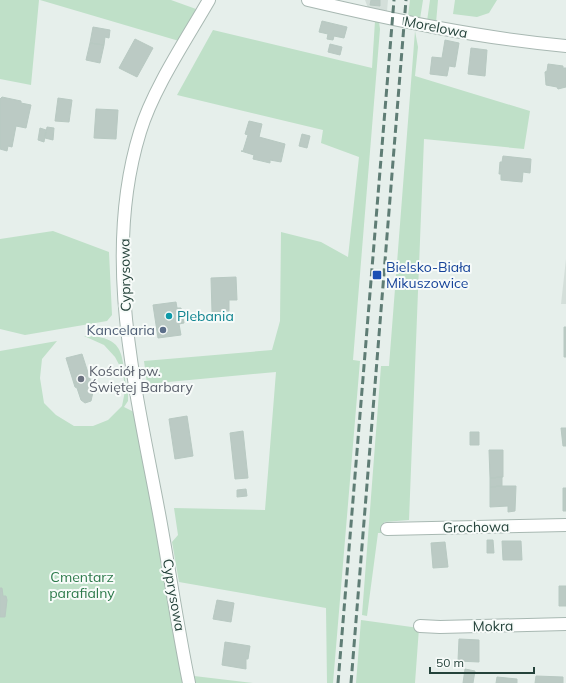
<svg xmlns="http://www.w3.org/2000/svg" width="566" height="683" viewBox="0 0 566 683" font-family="Mulish,sans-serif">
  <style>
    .built { fill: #d4dfda }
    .green { fill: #bfe0c8 }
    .building { fill: #bbcac4; stroke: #b8c9c2 }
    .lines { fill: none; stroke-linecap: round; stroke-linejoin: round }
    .minor-casing { stroke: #a8b8b2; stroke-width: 14 }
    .minor { stroke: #fff; stroke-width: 12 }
    .rail { stroke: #5f7d75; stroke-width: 3; stroke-dasharray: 8 4; stroke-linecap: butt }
    .transit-dot { fill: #1a4fb4; stroke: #f7fbf9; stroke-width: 1.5 }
    .culture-dot { fill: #0f9aa8; stroke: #f7fbf9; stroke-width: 1.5 }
    .service-dot { fill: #5c6f8a; stroke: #f7fbf9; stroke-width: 1.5 }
    .worship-dot { fill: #6b7280; stroke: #f7fbf9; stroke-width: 1.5 }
    .labels { text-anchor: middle; stroke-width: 4; stroke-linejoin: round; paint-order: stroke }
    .street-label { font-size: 14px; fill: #24423a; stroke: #f7fbf9 }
    .transit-label { font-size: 14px; fill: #164399; stroke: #f7fbf9; text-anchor: start }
    .culture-label { font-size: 14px; fill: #0d838f; stroke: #f7fbf9; text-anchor: start }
    .service-label { font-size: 14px; fill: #4e5e75; stroke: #f7fbf9; text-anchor: end }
    .worship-label { font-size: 14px; fill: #5b616d; stroke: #f7fbf9; text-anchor: start }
    .park-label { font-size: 14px; fill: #2d7a4b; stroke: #f7fbf9 }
  </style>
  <rect width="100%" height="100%" fill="#e6efeb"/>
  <path class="built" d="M365,0H388L387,11L368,8Z
    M566,259V304H561Z"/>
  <path class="green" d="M0,0H39L31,85L0,79Z
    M40,0H171L196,9L179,41Z
    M410,0H423L420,19L408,16Z
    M430,0H438L436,23L427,21Z
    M455,0H497L489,13L477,17L453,14Z
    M375,21L379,22L380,29L353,360L360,361L333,683H327L326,608L179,582L172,542L178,535L174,508L265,510L276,372L147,384L144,361L272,350L280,321L281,232L321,242L348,257L359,157L321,143L323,130L177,95L213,30L372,68Z
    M415,31L418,47L415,76L530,111L524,149L424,139L409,520L384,522L382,533H378L367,616L362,615L381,366H389Z
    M53,231L109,252L112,315L107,321L25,335L0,329V239Z
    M84,336C130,336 120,359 128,394V401L124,407L136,413L183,683H0V351L57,341L42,359L40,378L44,403L56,415L74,426H93L108,420L122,406L125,391L123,372L115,357L104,345Z
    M361,620L419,628L415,683H356Z
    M194,676L253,683H195Z"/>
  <path class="building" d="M371,0H380V6L370,5Z
    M322,21L347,27L344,38L334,36L333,40L327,39L328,34L319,32Z
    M93,27L110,30L109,38L105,37L104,45L90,43Z
    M135,39L153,48L137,77L119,68Z
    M445,40L459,43L455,67L449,66L447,76L430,74L432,57L442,58Z
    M90,43L104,45L100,63L86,60Z
    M330,44L342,47L340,55L328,52Z
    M471,48L487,50L485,76L468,74Z
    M548,64L563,66V68H566V87L558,89L557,87L546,85L545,72L547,71Z
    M2,97L21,101V103L31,105L26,128L16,126L12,147L8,146L7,151L0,149V99Z
    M58,98L72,100L69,122L55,121Z
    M96,109L118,110L116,139L94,138Z
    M249,121L262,124L259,137L285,144L281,162L270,160V163L253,159L254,155L241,151H243L248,135L245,134Z
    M47,127L54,128L53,140L45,138Z
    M40,128L46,130L44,142L38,140Z
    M302,134L310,136L307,148L299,146Z
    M503,156L531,159L530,173L523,172L522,182L501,180V174H499L500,162H502Z
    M236,277L237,300H229V311L212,312L211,278Z
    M176,302L177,308H181L184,323L179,324L181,335L158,338L153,305Z
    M564,327H566V357H564Z
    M82,354L91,382L95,381L98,390L93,392L91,401L85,403L81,400L77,388L75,387L66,358Z
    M187,416L193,456L175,459L169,419Z
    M561,428H566V446H563Z
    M243,431L248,478L235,479L230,433Z
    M470,432H479V445H470Z
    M489,450H503V477L490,478Z
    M502,477V486L490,487V478Z
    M502,486H516L515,511L508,512V506L490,507V487Z
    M563,488H566V511H563Z
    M246,489L247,496L237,497V490Z
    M487,540H493L494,553H487Z
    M502,541H521L522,560H503Z
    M445,542L448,567L433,568L431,543Z
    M559,586H566V606H559Z
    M0,588H2L3,596H6L7,600L5,617H0Z
    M217,600L234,603L231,622L213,619Z
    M459,639L479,640V662L458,661Z
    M225,642L250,646L248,659H246V669L222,665Z
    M465,669L475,671L473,683H463Z
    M536,676L563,677V683H535Z
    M497,677L517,679V683H496Z"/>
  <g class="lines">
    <defs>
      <path id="minor" d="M308,0C393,20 479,38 566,46
        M387,529L566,525
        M420,626L440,627L566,624
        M189,683C177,625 169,566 158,508C135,386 102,255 140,132C153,89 186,40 209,0"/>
    </defs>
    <use href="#minor" class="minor-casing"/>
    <use href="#minor" class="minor"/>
    <path class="rail" d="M338,683L394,0
      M351,683L406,0"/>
  </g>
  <rect class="transit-dot" x="372" y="270" width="10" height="10" rx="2"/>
  <circle class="culture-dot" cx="169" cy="316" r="4"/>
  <circle class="service-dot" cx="163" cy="330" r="4"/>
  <circle class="worship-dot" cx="81" cy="379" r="4"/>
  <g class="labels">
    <g class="street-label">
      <text transform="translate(436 27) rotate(11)" y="5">Morelowa</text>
      <text transform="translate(125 275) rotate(-91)" y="5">Cyprysowa</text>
      <text transform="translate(476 527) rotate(-1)" y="5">Grochowa</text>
      <text transform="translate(174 595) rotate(80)" y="5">Cyprysowa</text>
      <text transform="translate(493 626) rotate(-1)" y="5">Mokra</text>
    </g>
    <g class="transit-label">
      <text x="386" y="272">Bielsko-Biała<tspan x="386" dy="16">Mikuszowice</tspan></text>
    </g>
    <g class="culture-label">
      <text x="177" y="321">Plebania</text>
    </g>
    <g class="service-label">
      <text x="155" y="335">Kancelaria</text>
    </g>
    <g class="worship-label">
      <text x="89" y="376">Kościół pw.<tspan x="89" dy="16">Świętej Barbary</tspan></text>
    </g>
    <g class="park-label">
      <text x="82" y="582">Cmentarz<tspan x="82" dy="16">parafialny</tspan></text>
    </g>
  </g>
  <path d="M430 667v6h104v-6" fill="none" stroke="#24423a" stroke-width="2"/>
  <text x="436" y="667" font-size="12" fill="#24423a" stroke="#f7fbf9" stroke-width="3" paint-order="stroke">50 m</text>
</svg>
